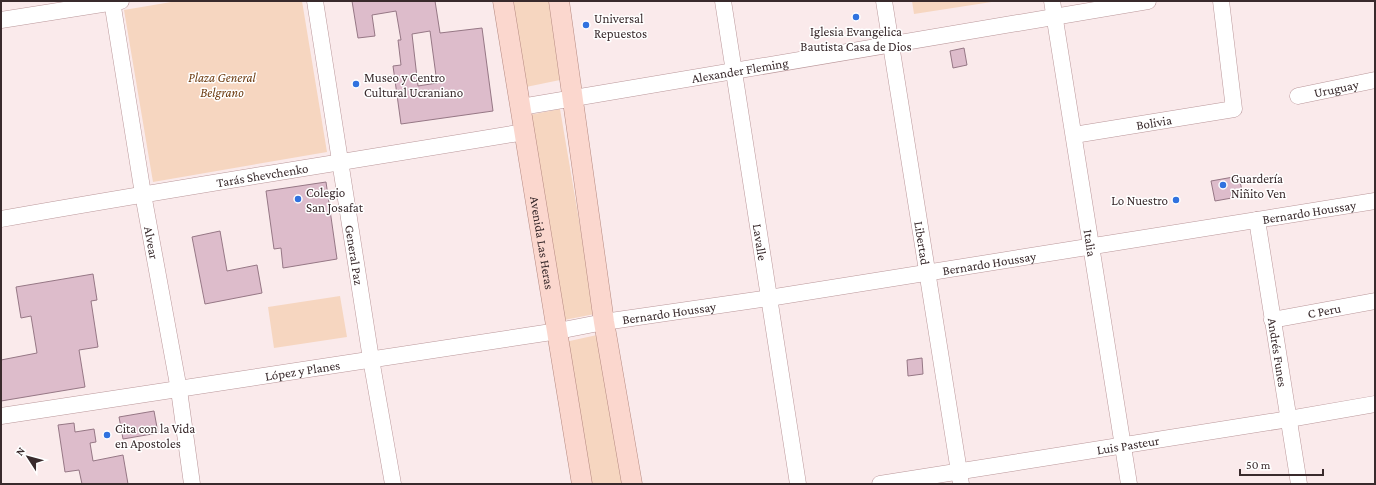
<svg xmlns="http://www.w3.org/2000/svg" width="1376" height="485" viewBox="0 0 1376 485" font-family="'Crimson Pro',serif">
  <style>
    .green { fill: #f6d6c0 }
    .building { fill: #ddbccb; stroke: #967785; fill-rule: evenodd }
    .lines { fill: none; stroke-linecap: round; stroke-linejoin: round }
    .minor-casing { stroke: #ba979a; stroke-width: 17 }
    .major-casing { stroke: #b58980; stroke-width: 21 }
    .minor { stroke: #fff; stroke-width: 16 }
    .major { stroke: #fbd7ce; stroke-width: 20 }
    .poi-dot { fill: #3072df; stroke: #fff; stroke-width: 1.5 }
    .labels { text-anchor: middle; stroke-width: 3; stroke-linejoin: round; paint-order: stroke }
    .poi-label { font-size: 13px; fill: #392a2c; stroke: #fff; text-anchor: start }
    .street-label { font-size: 13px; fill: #392a2c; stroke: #fff }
    .park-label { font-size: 13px; font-style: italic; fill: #6d3c11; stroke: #fff }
  </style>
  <rect width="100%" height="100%" fill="#faeaeb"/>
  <path class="green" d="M177,1H302L327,152L153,182L124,10Z
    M512,1H549L560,80L526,87Z
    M912,1H998L914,14Z
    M560,109L595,314L564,320L529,115Z
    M340,296L347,337L274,348L268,307Z
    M597,335L625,484H588L565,342Z"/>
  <path class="building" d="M352,1H435L440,33L482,28L493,111L401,124L393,66L401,65L398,40H401L396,11L372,15L375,36L358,38ZM430,31L437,83L418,86L412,34Z
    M964,48L967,65L953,68L950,51Z
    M1239,176L1243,196L1215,201L1211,181Z
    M326,182L337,259L283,268L281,248L274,249L266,191Z
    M220,231L227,271L257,265L262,293L205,304L192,237Z
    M93,274L97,300L91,301L98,347L79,350L85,387L1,401V360L37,353L31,316L21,318L16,287Z
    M922,358L923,374L908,376L907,360Z
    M154,411L158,433L123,439L119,417Z
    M74,423L75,432L94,429L96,442L90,443L93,461L123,455L128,484H82L79,470L65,472L58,425Z"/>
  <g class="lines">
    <defs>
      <g id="minor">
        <path id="s1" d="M112,1L143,194L179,390L192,484"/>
        <path id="s2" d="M315,1L371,359L393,484"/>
        <path id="s3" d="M723,1L798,484"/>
        <path id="s4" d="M884,1L961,484"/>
        <path id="s5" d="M1052,1L1129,484"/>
        <path d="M1,20L121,1"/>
        <path id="s6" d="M1298,96L1375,80"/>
        <path id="s7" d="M521,107L1148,1"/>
        <path id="s8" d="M1074,135L1234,109L1221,1"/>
        <path id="s9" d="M1,219C175,188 350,161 524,132"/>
        <path id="s10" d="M1257,220L1299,484"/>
        <path id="s11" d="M1272,320L1375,301"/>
        <path id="s12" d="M1,416L558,331L604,322L769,298L1375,201"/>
        <path id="s13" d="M880,484L1289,419L1375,404"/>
      </g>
      <g id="major">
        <path id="s14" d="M503,1L582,484"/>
        <path d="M559,1L604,322L632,484"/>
      </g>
    </defs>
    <use href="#minor" class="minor-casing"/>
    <use href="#major" class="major-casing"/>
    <use href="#minor" class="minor"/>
    <use href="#major" class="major"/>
  </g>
  <g class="poi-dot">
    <circle cx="856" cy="17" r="4"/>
    <circle cx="586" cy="25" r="4"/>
    <circle cx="356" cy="84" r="4"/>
    <circle cx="1223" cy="185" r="4"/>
    <circle cx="298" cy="199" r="4"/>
    <circle cx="1176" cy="200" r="4"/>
    <circle cx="107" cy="435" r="4"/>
  </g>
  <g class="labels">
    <g class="poi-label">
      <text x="594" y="23">Universal<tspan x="594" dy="15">Repuestos</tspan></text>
      <text x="856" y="36" text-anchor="middle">Iglesia Evangelica<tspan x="856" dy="15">Bautista Casa de Dios</tspan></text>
      <text x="364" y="82">Museo y Centro<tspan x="364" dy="15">Cultural Ucraniano</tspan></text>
      <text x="1231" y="183">Guardería<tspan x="1231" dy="15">Niñito Ven</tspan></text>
      <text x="306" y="197">Colegio<tspan x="306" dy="15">San Josafat</tspan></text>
      <text x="1168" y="205" text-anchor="end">Lo Nuestro</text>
      <text x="115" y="433">Cita con la Vida<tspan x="115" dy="15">en Apostoles</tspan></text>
    </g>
    <g class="street-label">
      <text dy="5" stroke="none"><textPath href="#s7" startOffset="222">Alexander Fleming</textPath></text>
      <text dy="5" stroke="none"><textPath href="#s6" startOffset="39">Uruguay</textPath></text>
      <text dy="5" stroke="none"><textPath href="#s8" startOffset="81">Bolivia</textPath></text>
      <text dy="5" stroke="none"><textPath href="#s9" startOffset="265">Tarás Shevchenko</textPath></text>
      <text dy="5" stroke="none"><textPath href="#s12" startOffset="1324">Bernardo Houssay</textPath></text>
      <text dy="5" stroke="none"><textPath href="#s1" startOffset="245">Alvear</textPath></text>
      <text dy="5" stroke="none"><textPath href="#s14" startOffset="245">Avenida Las Heras</textPath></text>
      <text dy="5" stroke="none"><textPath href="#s5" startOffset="245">Italia</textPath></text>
      <text dy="5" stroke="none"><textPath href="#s3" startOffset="244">Lavalle</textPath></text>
      <text dy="5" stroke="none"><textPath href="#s4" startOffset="245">Libertad</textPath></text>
      <text dy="5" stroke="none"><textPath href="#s2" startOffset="257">General Paz</textPath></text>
      <text dy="5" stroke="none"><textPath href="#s12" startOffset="1000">Bernardo Houssay</textPath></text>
      <text dy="5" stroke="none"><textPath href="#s11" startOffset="53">C Peru</textPath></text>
      <text dy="5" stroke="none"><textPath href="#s12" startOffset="676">Bernardo Houssay</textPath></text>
      <text dy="5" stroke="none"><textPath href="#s10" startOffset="134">Andrés Funes</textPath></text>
      <text dy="5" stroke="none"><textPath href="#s12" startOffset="305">López y Planes</textPath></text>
      <text dy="5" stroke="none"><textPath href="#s13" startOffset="251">Luis Pasteur</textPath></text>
    </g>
    <g class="park-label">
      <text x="222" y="82">Plaza General<tspan x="222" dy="15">Belgrano</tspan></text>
    </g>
  </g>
  <rect width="1376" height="485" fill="none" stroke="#392a2c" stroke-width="4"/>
  <g transform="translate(28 457) rotate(306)" stroke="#ffffff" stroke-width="3" paint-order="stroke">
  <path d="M0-3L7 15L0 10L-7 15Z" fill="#392a2c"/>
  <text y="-6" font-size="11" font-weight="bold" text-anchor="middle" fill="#392a2c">N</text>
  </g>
  <path d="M1240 469v6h83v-6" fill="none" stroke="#392a2c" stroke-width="2"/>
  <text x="1246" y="469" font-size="12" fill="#392a2c" stroke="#ffffff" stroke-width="3" paint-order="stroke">50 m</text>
</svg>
